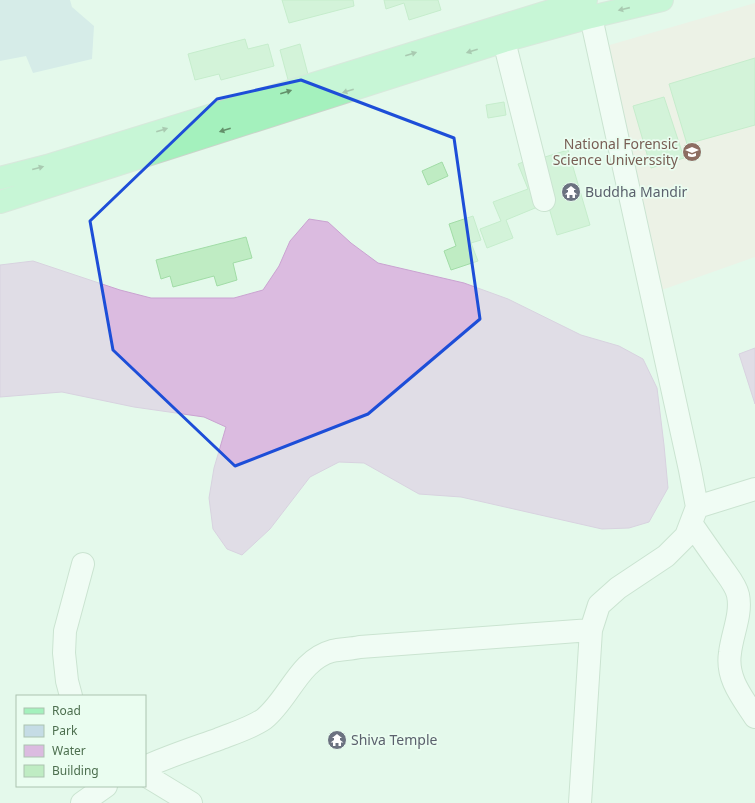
<svg xmlns="http://www.w3.org/2000/svg" width="755" height="803" viewBox="0 0 755 803" font-family="'Noto Sans',sans-serif">
  <style>
    .education { fill: #f5e8e1 }
    .green { fill: #c5dce5 }
    .water { fill: #dbbbe0; stroke: #caa3d1 }
    .building { fill: #bfecc3; stroke: #a1dca6 }
    .lines { fill: none; stroke-linecap: round; stroke-linejoin: round }
    .minor-casing { stroke: #acc9b1; stroke-width: 24 }
    .major-casing { stroke: #cad4ca; stroke-width: 24 }
    .minor { stroke: #fff; stroke-width: 22 }
    .major { stroke: #a4f1bd; stroke-width: 22 }
    .oneway { fill: #63906a }
    .marked { fill: none; stroke: #1d4ed8; stroke-width: 3; stroke-linejoin: round }
    .labels { text-anchor: middle; stroke-width: 3.5; stroke-linejoin: round; paint-order: stroke }
    .education-label { font-size: 14px; fill: #785e54; stroke: #eafdf0; text-anchor: end }
    .worship-label { font-size: 14px; fill: #5b616d; stroke: #eafdf0; text-anchor: start }
  </style>
  <rect width="100%" height="100%" fill="#e4f9eb"/>
  <path class="education" d="M755,3V257L659,291L606,46Z"/>
  <path class="green" d="M0,0H70L72,7L94,26L92,59L33,73L26,56L0,61Z"/>
  <path class="water" d="M309,219L328,222L351,243L378,263L464,283L508,299L581,335L619,346L643,359L657,388L664,445L668,488L649,522L629,528L602,529L461,497L419,494L364,463L339,462L310,477L270,529L242,555L227,549L213,529L209,498L214,468L226,427L204,417L134,407L62,392L0,397V265L33,261L120,290L151,298H234L263,290L279,266L290,241Z
    M755,348V404L739,354Z"/>
  <path class="building" d="M282,0H353L354,6L289,23Z
    M384,0H438L441,10L409,20L404,3L386,9Z
    M245,39L248,49L268,44L274,66L221,80L219,74L195,80L188,54Z
    M300,44L310,82L290,87L280,50Z
    M755,58V125L687,144L669,84Z
    M664,97L684,158L651,168L633,106Z
    M504,102L506,115L488,118L486,105Z
    M568,150L590,225L557,235L535,160Z
    M531,159L540,206L506,220L513,238L487,248L480,229L501,221L493,202L528,189L518,164Z
    M442,162L448,176L428,185L422,171Z
    M473,216L481,240L471,243L478,261L451,270L444,251L456,246L449,224Z
    M246,237L252,258L233,263L237,280L217,286L214,276L173,287L170,276L161,279L156,260Z"/>
  <g class="lines">
    <defs>
      <path id="minor" d="M504,41L544,200
        M697,507L755,489
        M691,523C701,538 711,552 721,566C727,575 736,585 738,595C742,614 732,634 730,653C726,678 742,697 755,717
        M71,696L67,681L64,653L65,631L83,564
        M145,767C169,756 194,748 219,739C234,733 251,728 264,719C289,699 299,660 332,651C341,649 351,649 360,647L591,630
        M145,775L191,803
        M82,803L106,786
        M580,803L591,630L599,605L618,588L666,556L686,536L697,507L690,470L591,17"/>
      <path id="major" d="M0,178L47,166L586,0
        M0,202L504,41L591,17L662,0"/>
    </defs>
    <use href="#minor" class="minor-casing"/>
    <use href="#major" class="major-casing"/>
    <use href="#minor" class="minor"/>
    <use href="#major" class="major"/>
  </g>
  <defs><path id="oneway-solid" d="M-6-.8H1V-3.2L6.5 0L1 3.2V.8H-6Z"/></defs>
  <g class="oneway">
    <use href="#oneway-solid" transform="translate(624 9) rotate(167)"/>
    <use href="#oneway-solid" transform="translate(472 51) rotate(162)"/>
    <use href="#oneway-solid" transform="translate(411 54) rotate(-17)"/>
    <use href="#oneway-solid" transform="translate(348 91) rotate(162)"/>
    <use href="#oneway-solid" transform="translate(286 92) rotate(-17)"/>
    <use href="#oneway-solid" transform="translate(162 130) rotate(-17)"/>
    <use href="#oneway-solid" transform="translate(225 130) rotate(162)"/>
    <use href="#oneway-solid" transform="translate(38 168) rotate(-15)"/>
  </g>
  <path d="M0 0H755V803H0ZM301,80L454,138L480,319L368,414L235,466L113,350L90,221L217,99Z" fill="#e4f9eb" fill-opacity=".55" fill-rule="evenodd"/>
  <path class="marked" d="M301,80L454,138L480,319L368,414L235,466L113,350L90,221L217,99Z"/>
  <defs>
    <symbol id="university-disc" viewBox="-11 -11 22 22"><circle r="9.5" fill="#8d6e63" stroke="#eafdf0"/><path d="M0-5L7-2L0 1L-7-2ZM-4 1L0 2.5L4 1V4Q0 6-4 4Z" fill="#fff"/></symbol>
    <symbol id="temple-disc" viewBox="-11 -11 22 22"><circle r="9.5" fill="#6b7280" stroke="#eafdf0"/><path d="M0-6L5-2H3V0L6.5 2.5H4V6H1.5V3h-3V6H-4V2.5H-6.5L-3 0V-2H-5Z" fill="#fff"/></symbol>
  </defs>
  <g fill-rule="evenodd">
    <use href="#university-disc" x="681" y="141" width="22" height="22"/>
    <use href="#temple-disc" x="560" y="181" width="22" height="22"/>
    <use href="#temple-disc" x="326" y="729" width="22" height="22"/>
  </g>
  <g class="labels">
    <g class="education-label">
      <text x="678" y="149">National Forensic<tspan x="678" dy="16">Science Universsity</tspan></text>
    </g>
    <g class="worship-label">
      <text x="585" y="197">Buddha Mandir</text>
      <text x="351" y="745">Shiva Temple</text>
    </g>
  </g>
  <rect x="16" y="695" width="130" height="92" fill="#eafdf0" stroke="#abc4b0"/>
  <rect x="24" y="708" width="20" height="6" fill="#a4f1bd" stroke="#abc4b0"/>
  <text x="52" y="715" font-size="12" fill="#4d6f4f">Road</text>
  <rect x="24" y="725" width="20" height="12" fill="#c5dce5" stroke="#abc4b0"/>
  <text x="52" y="735" font-size="12" fill="#4d6f4f">Park</text>
  <rect x="24" y="745" width="20" height="12" fill="#dbbbe0" stroke="#abc4b0"/>
  <text x="52" y="755" font-size="12" fill="#4d6f4f">Water</text>
  <rect x="24" y="765" width="20" height="12" fill="#bfecc3" stroke="#abc4b0"/>
  <text x="52" y="775" font-size="12" fill="#4d6f4f">Building</text>
</svg>
